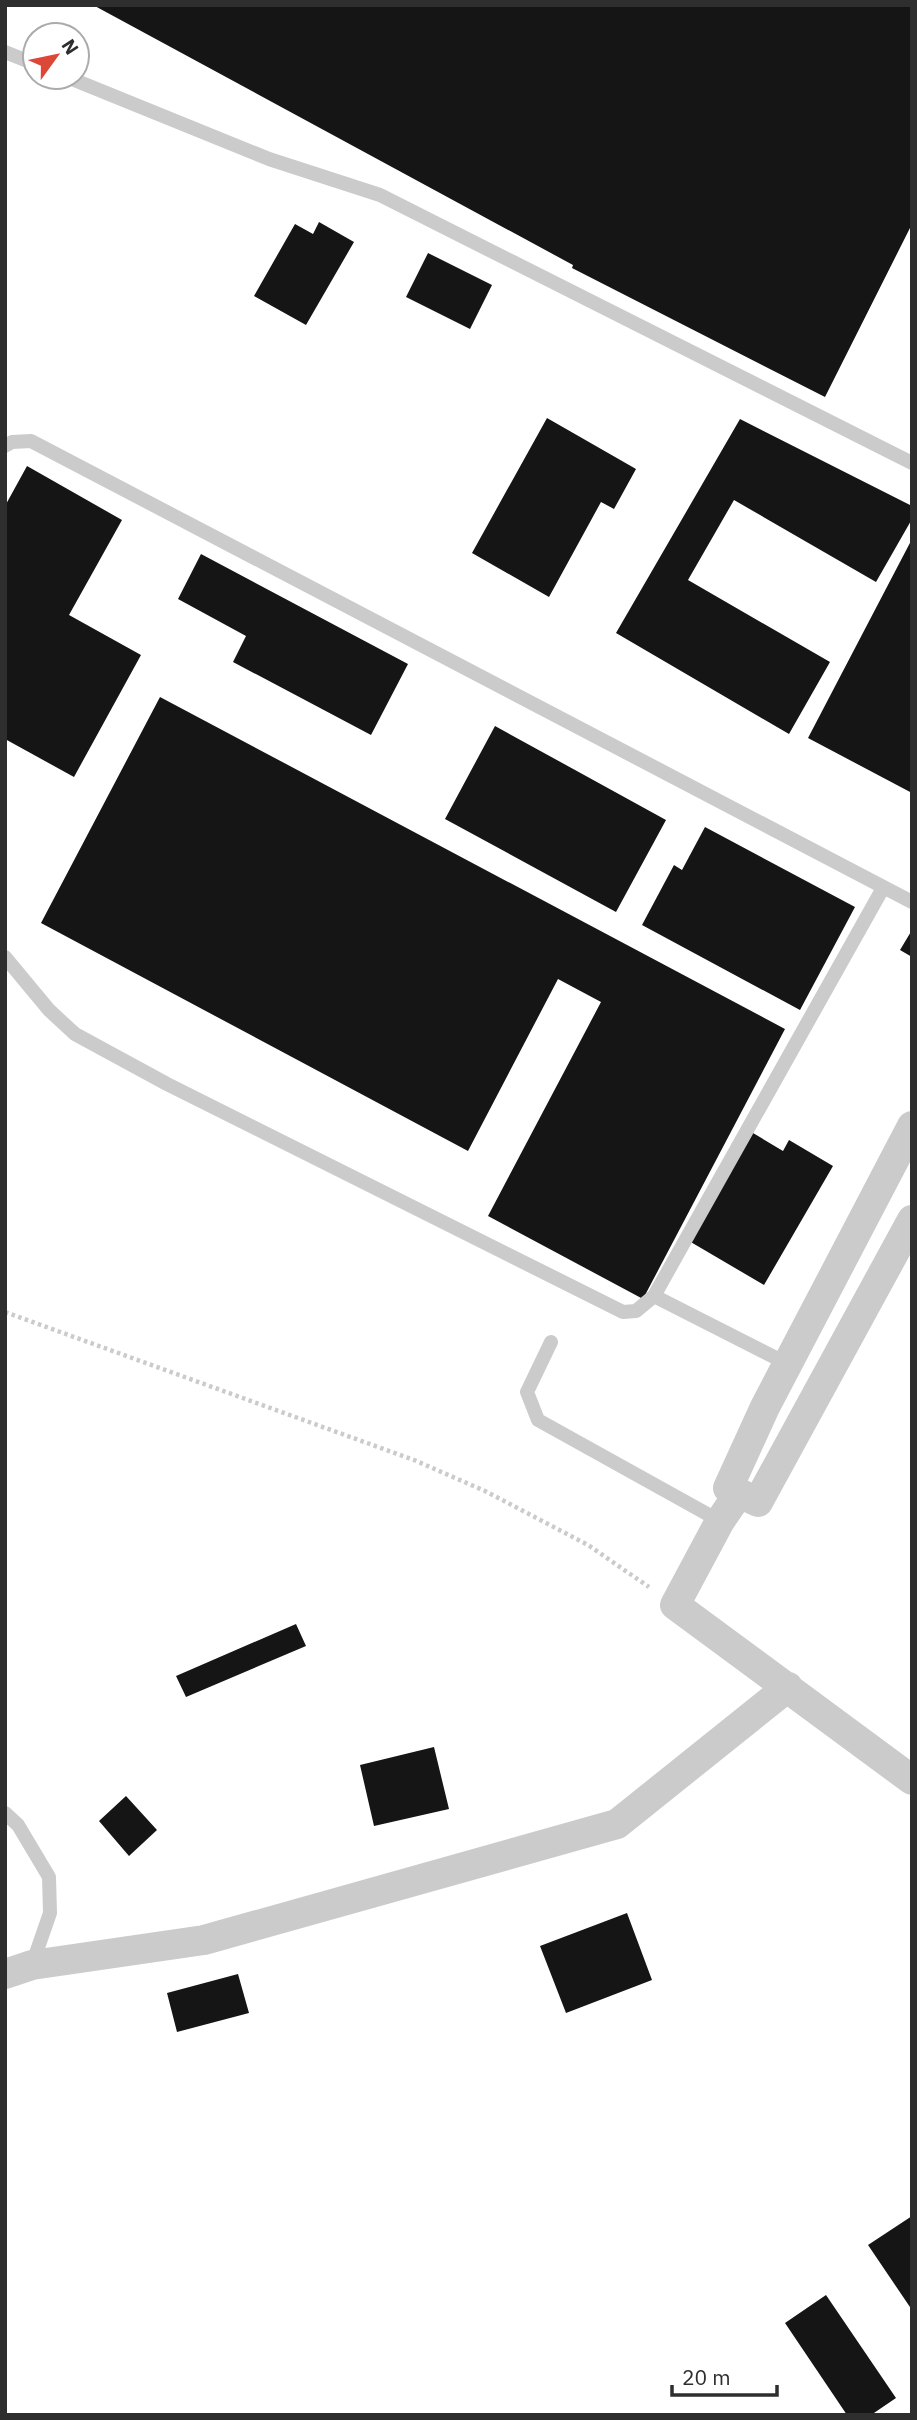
<svg xmlns="http://www.w3.org/2000/svg" width="917" height="2420" viewBox="0 0 917 2420" font-family="'IBM Plex Sans',sans-serif">
  <style>
    .building { fill: #151515 }
    .lines { fill: none; stroke-linecap: round; stroke-linejoin: round }
    .path { stroke: #cbcbcb; stroke-width: 4.5; stroke-dasharray: 3.5 3.5; stroke-linecap: butt }
    .lane { stroke: #cbcbcb; stroke-width: 14 }
    .street { stroke: #cbcbcb; stroke-width: 30 }
  </style>
  <rect width="100%" height="100%" fill="#fff"/>
  <path class="building" d="M93,5H912V224L825,397L572,268L573,265Z
    M319,222L354,242L306,325L254,296L295,224L313,234Z
    M428,253L492,285L470,329L406,297Z
    M547,418L636,469L614,509L601,502L549,597L472,553Z
    M740,419L912,506V519L876,582L734,500L688,580L830,662L789,734L616,633Z
    M27,466L122,520L69,615L141,655L74,777L5,739V506Z
    M912,539V793L808,738Z
    M201,554L408,664L371,735L233,662L246,636L178,599Z
    M160,697L785,1029L643,1299L488,1216L601,1002L558,979L468,1151L41,923Z
    M495,726L666,820L616,912L445,819Z
    M705,827L855,907L800,1010L642,925L674,865L682,870Z
    M912,930V957L900,950Z
    M753,1133L783,1151L789,1140L833,1166L764,1285L689,1241Z
    M296,1624L306,1646L186,1697L176,1676Z
    M434,1747L449,1809L374,1826L360,1765Z
    M126,1796L157,1830L129,1856L99,1821Z
    M627,1913L652,1980L566,2013L540,1946Z
    M238,1974L249,2013L177,2032L167,1993Z
    M912,2216V2310L868,2245Z
    M826,2295L896,2398L871,2415H847L785,2323Z"/>
  <g class="lines">
    <path class="path" d="M5,1312L414,1460L485,1491L588,1545L649,1587"/>
    <path class="lane" d="M5,52L35,64
      M67,77L269,159L380,195L912,463
      M5,446L12,442L31,441L912,902
      M5,957L49,1010L75,1034L167,1084L623,1312L636,1311L654,1296L883,888
      M654,1296L788,1364
      M551,1342L527,1392L538,1420L720,1521
      M5,1813L18,1825L49,1877L50,1913L32,1965"/>
    <path class="street" d="M912,1126L765,1407L728,1488L758,1502L912,1220
      M739,1493L720,1521L675,1605L912,1780
      M5,1974L32,1965L204,1940L617,1824L788,1687"/>
  </g>
  <rect width="917" height="2420" fill="none" stroke="#2e2e2e" stroke-width="14"/>
  <g transform="translate(56 56) rotate(57)"><circle r="33" fill="#ffffff" stroke="#ababab" stroke-width="2"/>
  <path d="M0-5L12 26L0 18L-12 26Z" fill="#dc4738"/>
  <text y="-10" font-size="19" font-weight="bold" text-anchor="middle" fill="#2e2e2e">N</text>
  </g>
  <path d="M672 2385v10h105v-10" fill="none" stroke="#2e2e2e" stroke-width="3.5"/>
  <text x="682" y="2385" font-size="21" fill="#2e2e2e" stroke="#ffffff" stroke-width="5" paint-order="stroke">20 m</text>
</svg>
